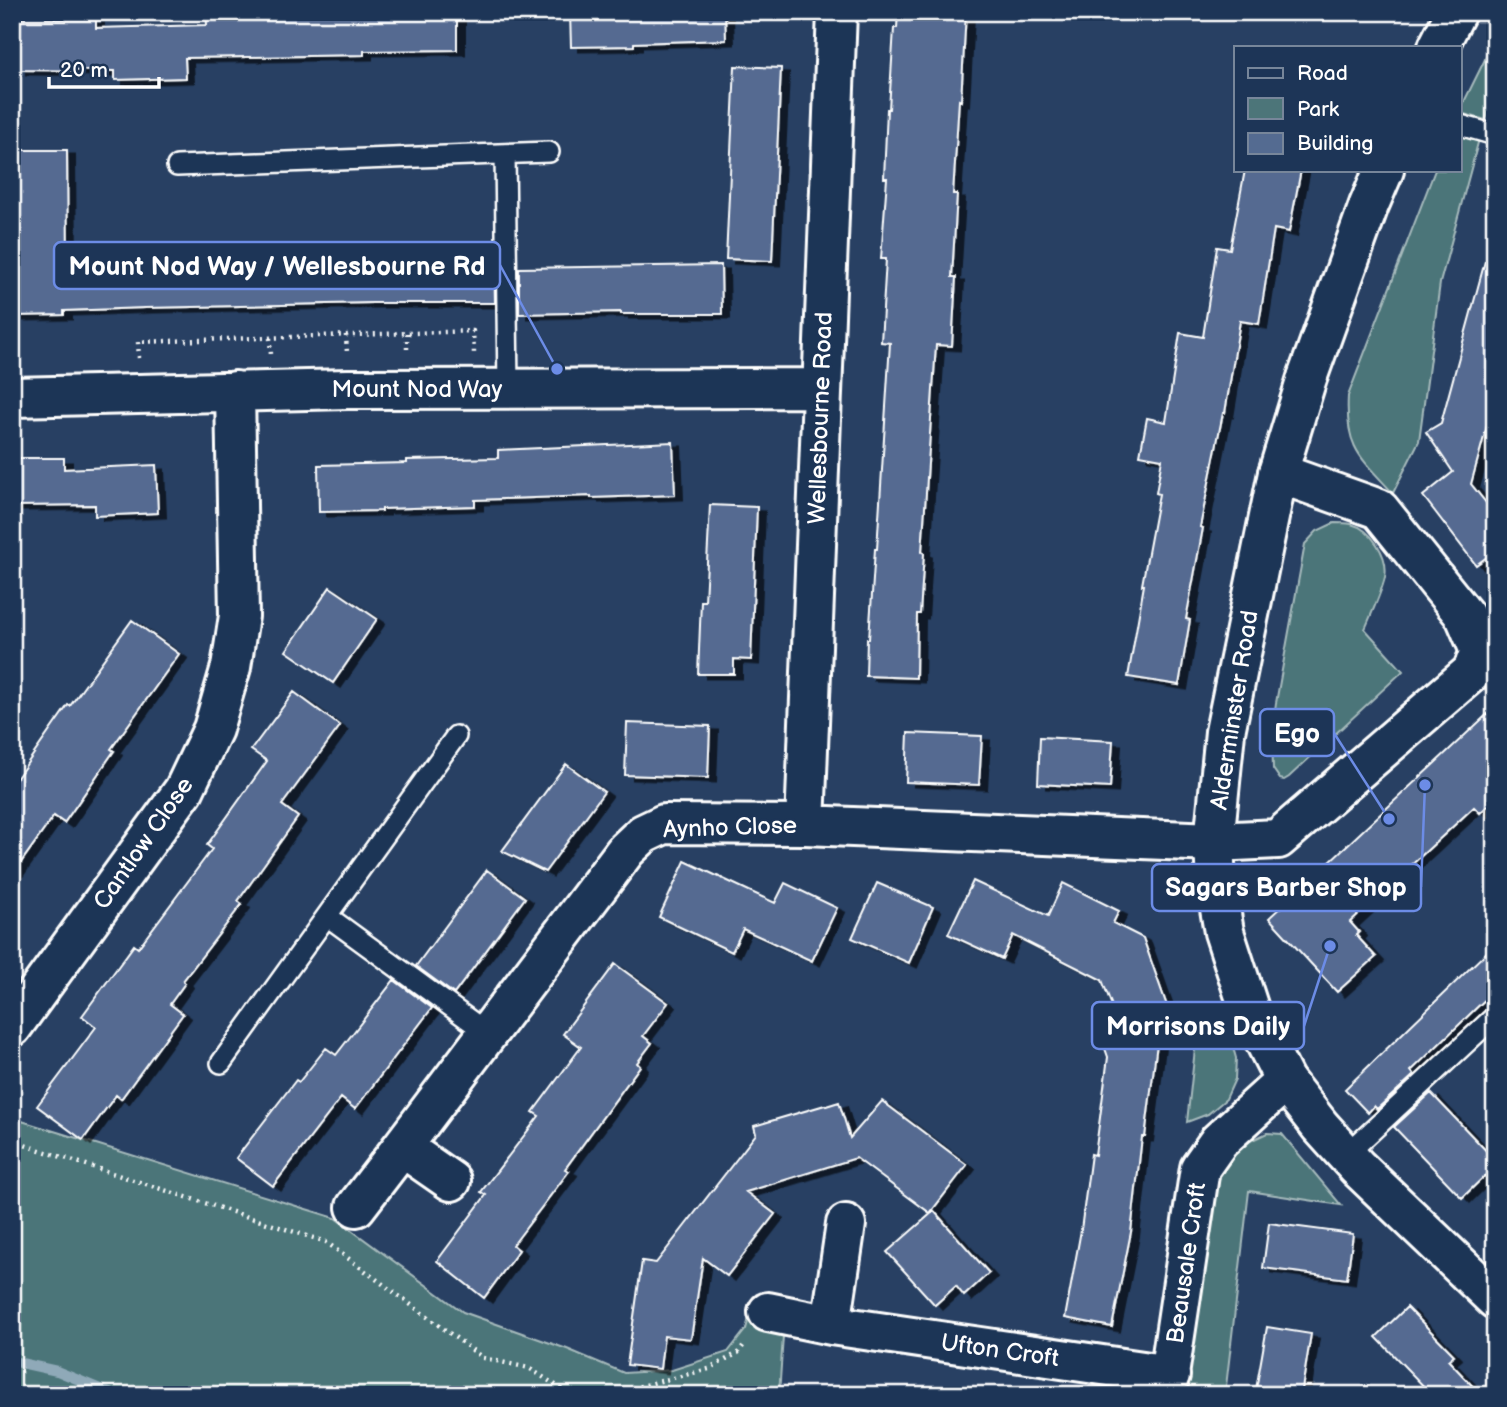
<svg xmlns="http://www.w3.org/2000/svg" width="1507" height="1407" viewBox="0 0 1507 1407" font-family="'Balsamiq Sans',sans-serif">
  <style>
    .green { fill: #4c7579; stroke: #a6babc; stroke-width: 2 }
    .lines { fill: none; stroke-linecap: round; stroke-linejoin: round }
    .stream { stroke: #8fa9b8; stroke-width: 10 }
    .building { fill: #546b91; stroke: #fff; stroke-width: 2; filter: url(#shadow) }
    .service-casing { stroke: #fff; stroke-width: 24 }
    .minor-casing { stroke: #fff; stroke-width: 44 }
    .tertiary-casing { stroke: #fff; stroke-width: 44 }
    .path { stroke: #fff; stroke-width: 4.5; stroke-dasharray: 2 5; stroke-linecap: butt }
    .service { stroke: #1d3557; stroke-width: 19 }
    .minor { stroke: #1d3557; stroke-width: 38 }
    .tertiary { stroke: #1d3557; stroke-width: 38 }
    .labels { text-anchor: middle; stroke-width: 5; stroke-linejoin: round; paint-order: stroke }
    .street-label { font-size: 24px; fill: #fff; stroke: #1d3557 }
    .leader { fill: none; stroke: #6c8ce6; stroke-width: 2.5 }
    .callout-dot { fill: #6c8ce6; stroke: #1d3557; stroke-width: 2.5 }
    .callout { fill: #1d3557; stroke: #6c8ce6; stroke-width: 2.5 }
    .callout-label { font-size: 26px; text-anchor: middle; font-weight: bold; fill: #fff }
  </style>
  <defs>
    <filter id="shadow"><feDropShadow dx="8" dy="4.5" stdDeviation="0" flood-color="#0009"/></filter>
  </defs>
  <rect width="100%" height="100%" fill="#284063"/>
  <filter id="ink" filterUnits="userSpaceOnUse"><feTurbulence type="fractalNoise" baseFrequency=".0143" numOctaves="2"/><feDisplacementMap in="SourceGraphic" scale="14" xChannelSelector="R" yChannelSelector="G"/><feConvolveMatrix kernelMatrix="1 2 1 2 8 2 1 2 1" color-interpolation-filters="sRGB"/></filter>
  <g filter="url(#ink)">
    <path class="green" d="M1495,39V87L1486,120L1460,113V110Z
      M1460,134L1479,139L1440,283L1419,441L1393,493C1360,457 1345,448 1348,396L1435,170H1460Z
      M1334,523C1340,523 1346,523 1351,524C1371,529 1389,556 1385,577C1382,591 1371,615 1365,629L1403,671L1289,777L1284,780L1280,779L1273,769L1272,733L1276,703L1305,544L1317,531Z
      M1230,1037L1236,1058L1235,1079L1226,1099L1208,1114L1187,1122L1196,1040Z
      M12,1118L335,1218L463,1312L567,1349L624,1373L672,1370L728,1352L746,1329L749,1318L783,1336L779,1395H12Z
      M1267,1133L1282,1134L1341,1205L1249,1191L1225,1395H1176L1207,1185L1227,1152Z"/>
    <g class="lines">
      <path class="stream" d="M12,1361L57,1371L115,1395"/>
    </g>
    <path class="building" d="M206,12H457V50L364,51V55L185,58L186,78L115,80V71L18,70L19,19H96V28L207,25Z
      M570,12H725L726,40L634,43V46L571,47Z
      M898,12H966L961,101L959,100L953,194H957L952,277H956L952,346L936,345L922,552L924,553L920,614H917L916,678L866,676L867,639H869L875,549H877L890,343L881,342L886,259H881L887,178H884L887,109H889L894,28H897Z
      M735,66L781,68L772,261L726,259Z
      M17,150H67L68,264L494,254L495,303H372L145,308L64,311V315L14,316V263H19Z
      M1245,170H1301L1289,232L1274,229L1259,324L1240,321L1225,413H1223L1200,527L1203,528L1186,619L1190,620L1179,685L1128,677L1144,585H1142L1159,494L1156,493L1162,459L1140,455L1147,418L1166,422L1180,333L1203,337L1217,247L1230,249Z
      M1485,261L1495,262V397L1471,484L1495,514V551L1476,565L1423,496L1453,472L1426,432L1441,423Z
      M721,265L722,314H621V312L519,314V268Z
      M673,442L675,495L591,498V496L475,500V506L382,509V511L319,512L318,465L407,463V460L498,458V450Z
      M12,458H64V469L156,465L158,513L95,516V505L12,506Z
      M710,505L757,507L751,660L734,659V674H698L701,601H705Z
      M330,587L377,619L333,683L286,651Z
      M132,620L179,654L111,749L114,751L64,823L54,816L12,875V785L68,705L70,706Z
      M294,692L340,726L282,805L298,817L238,901L242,904L183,981L185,983L170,1004L183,1014L121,1099L116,1095L83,1140L37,1106L96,1027L82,1016L134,945L138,948L212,849L207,845L267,761L251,750Z
      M1495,707V799L1480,813L1474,807L1350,922L1359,932L1356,935L1376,957L1337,992L1269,918Z
      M627,723L710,726L708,778L625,775Z
      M908,733L982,736L979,785L906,782Z
      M1040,737L1113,741L1110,788L1038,784Z
      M566,764L604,792L545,872L502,851Z
      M685,861L775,903L785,883L837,908L812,961L743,929L732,952L659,917Z
      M487,870L525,898L454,994L416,966Z
      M973,881L1048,916L1063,883L1119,911L1113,923L1143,938L1173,1023L1159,1028L1145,1137H1142L1131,1232L1112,1327L1065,1318L1081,1230L1091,1154L1095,1155L1108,1057L1100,1034L1115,1014L1102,980L1013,935L1002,959L948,934Z
      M877,883L933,907L909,963L852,938Z
      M1495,944V990L1411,1071L1414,1075L1377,1109L1374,1106L1368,1113L1345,1089Z
      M615,964L668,1003L643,1036L652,1043L637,1063L640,1066L565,1169L569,1171L513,1245L519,1250L484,1298L437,1261L486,1195L481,1192L539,1116L533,1112L581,1047L563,1034Z
      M394,980L432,1008L355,1109L341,1098L273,1186L236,1158L296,1080L299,1082L326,1048L336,1055Z
      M1431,1093L1495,1160V1166L1462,1198L1394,1127Z
      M882,1101L967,1165L930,1213L856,1158L746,1192L775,1214L727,1276L703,1258L691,1339L664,1336L660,1369L627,1365L642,1261L656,1263L756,1134L754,1126L825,1105L826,1106L839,1102L850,1138Z
      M934,1211L989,1273L964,1296L956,1286L935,1305L887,1252Z
      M1269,1223L1353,1234L1347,1279L1263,1268Z
      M1407,1307L1454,1355L1448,1360L1481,1395H1432L1376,1337Z
      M1267,1327L1311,1334L1301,1395H1255Z"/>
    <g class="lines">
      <defs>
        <path id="service" d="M1460,125L1495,135
          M505,154L508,388
          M177,166L549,152
          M327,916L487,1033
          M221,1063L456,736
          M1346,1155L1495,1016"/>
        <path id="minor" d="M12,397L348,389L821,388
          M805,825L837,12
          M12,1027L184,790L213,729L231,667L239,616L235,391
          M451,1181L402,1147L626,850L643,834L664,824L805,825L1214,842L1278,839L1472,672L1480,651L1465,616L1379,509L1278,473
          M356,1207L402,1147
          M768,1312L831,1325L1170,1375
          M831,1325L846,1224
          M1166,1395L1200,1168L1219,1141L1285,1081"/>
        <path id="tertiary" d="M1438,47L1456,12
          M1384,170L1369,205L1307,378L1278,473L1225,732L1214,842L1216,885L1224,932L1250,1012L1285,1081L1320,1126L1357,1167L1495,1299"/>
      </defs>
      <use href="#service" class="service-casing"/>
      <use href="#minor" class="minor-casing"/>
      <use href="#tertiary" class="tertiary-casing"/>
      <path class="path" d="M407,333V353
        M346,335L347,353
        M270,338L271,355
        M139,358L138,342L473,331L474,353
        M12,1141L326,1242L483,1358L529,1368L571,1395
        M605,1395L709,1369L738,1353L746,1342"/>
      <use href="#service" class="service"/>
      <use href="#minor" class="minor"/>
      <use href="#tertiary" class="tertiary"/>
    </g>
  </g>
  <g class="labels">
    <g class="street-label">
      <text x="417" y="397">Mount Nod Way</text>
      <text transform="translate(820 418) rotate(-88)" y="8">Wellesbourne Road</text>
      <text transform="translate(1234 710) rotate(-81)" y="8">Alderminster Road</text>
      <text transform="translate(730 827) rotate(-2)" y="8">Aynho Close</text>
      <text transform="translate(143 843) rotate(-55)" y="8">Cantlow Close</text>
      <text transform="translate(1186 1263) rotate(-82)" y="8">Beausale Croft</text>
      <text transform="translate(1000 1350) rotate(8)" y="8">Ufton Croft</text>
    </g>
  </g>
  <path class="leader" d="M557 369L500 265M1389 819L1334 733M1425 785L1421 887M1330 946L1304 1026"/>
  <g class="callout-dot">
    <circle cx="557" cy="369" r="7"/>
    <circle cx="1389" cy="819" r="7"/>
    <circle cx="1425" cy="785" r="7"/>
    <circle cx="1330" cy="946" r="7"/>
  </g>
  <g class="callout">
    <rect x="54" y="242" width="446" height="47" rx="7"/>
    <rect x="1260" y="709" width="74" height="47" rx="7"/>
    <rect x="1152" y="864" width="269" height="47" rx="7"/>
    <rect x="1092" y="1002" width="212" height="47" rx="7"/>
  </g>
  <g class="callout-label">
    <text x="277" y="275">Mount Nod Way / Wellesbourne Rd</text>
    <text x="1297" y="742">Ego</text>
    <text x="1286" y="896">Sagars Barber Shop</text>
    <text x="1198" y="1035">Morrisons Daily</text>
  </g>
  <rect width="1507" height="1407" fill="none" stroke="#1d3557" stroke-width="42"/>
  <rect x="21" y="21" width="1465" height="1365" fill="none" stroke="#fff" stroke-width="2.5" filter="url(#ink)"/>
  <rect x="1234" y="46" width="228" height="126" fill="#1d3557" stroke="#77869a" stroke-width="2"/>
  <rect x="1248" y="68" width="35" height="10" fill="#1d3557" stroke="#77869a" stroke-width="2"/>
  <text x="1297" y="80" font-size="21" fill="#ffffff">Road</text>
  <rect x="1248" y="98" width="35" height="21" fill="#4c7579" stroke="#77869a" stroke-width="2"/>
  <text x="1297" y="116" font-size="21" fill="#ffffff">Park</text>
  <rect x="1248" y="133" width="35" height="21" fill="#546b91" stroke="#77869a" stroke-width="2"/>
  <text x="1297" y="150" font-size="21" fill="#ffffff">Building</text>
  <path d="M49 77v10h110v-10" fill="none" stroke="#ffffff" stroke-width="3.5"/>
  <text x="60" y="77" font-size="21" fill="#ffffff" stroke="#1d3557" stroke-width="5" paint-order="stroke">20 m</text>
</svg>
